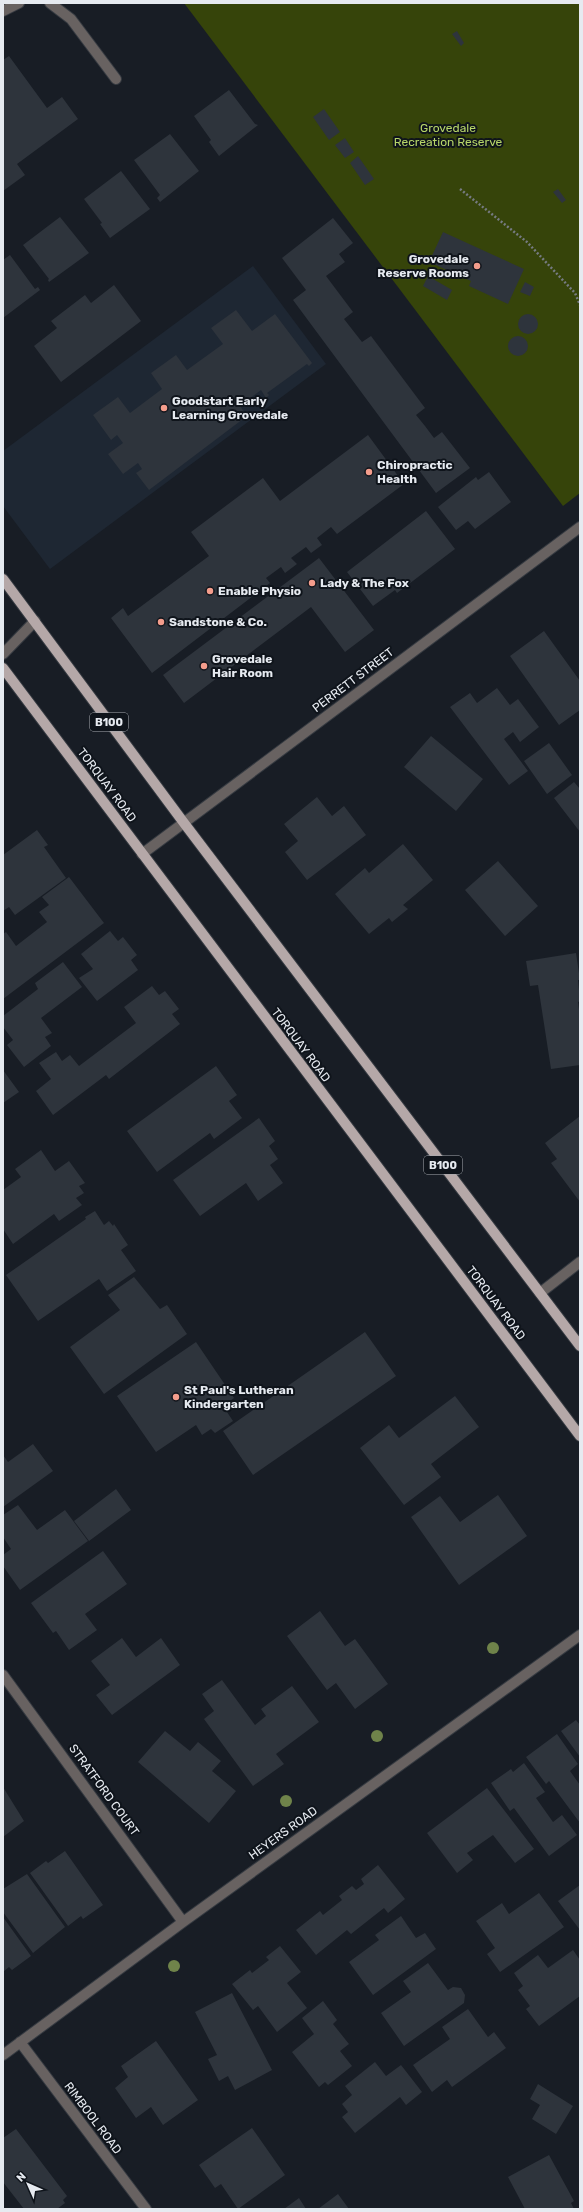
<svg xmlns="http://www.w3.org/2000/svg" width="583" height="2212" viewBox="0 0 583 2212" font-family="Rubik,sans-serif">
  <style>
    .built { fill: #1e2733 }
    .green { fill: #36440a }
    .building { fill: #2e343c }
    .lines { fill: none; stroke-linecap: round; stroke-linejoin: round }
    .minor-casing { stroke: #353a41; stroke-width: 12 }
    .major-casing { stroke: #353a41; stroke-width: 12 }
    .path { stroke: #767b82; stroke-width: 2.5; stroke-dasharray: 2 2; stroke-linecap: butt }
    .minor { stroke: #686261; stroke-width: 10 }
    .major { stroke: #b5a8a8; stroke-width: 10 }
    .tree { fill: #6f834a }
    .poi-dot { fill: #f49d8c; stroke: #0f141b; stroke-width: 1.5 }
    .labels { text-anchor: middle; stroke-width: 4; stroke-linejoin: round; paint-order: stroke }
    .shield { fill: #0f141b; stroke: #a6aab0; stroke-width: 1 }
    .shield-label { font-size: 11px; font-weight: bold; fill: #e6eaf0 }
    .park-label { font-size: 12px; fill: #b7d669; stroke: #0f141b }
    .poi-label { font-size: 12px; font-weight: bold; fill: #e6eaf0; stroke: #0f141b; text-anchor: start }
    .street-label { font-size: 12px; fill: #e6eaf0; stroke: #0f141b }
  </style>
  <rect width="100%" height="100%" fill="#181d25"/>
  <path class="built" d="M253,266L326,364L50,569L3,506V451Z"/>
  <path class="green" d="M184,3H580V493L563,506Z"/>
  <path class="building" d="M457,31L464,43L461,46L452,34Z
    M9,56L47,108L62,97L78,119L17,164L25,175L3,191V60Z
    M229,90L255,124L258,125L219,156L209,142L211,140L194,116Z
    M324,109L340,132L329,140L313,117Z
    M170,134L199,171L160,202L157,198L160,195L134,160Z
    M345,138L354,152L345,158L335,145Z
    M358,156L374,179L365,185L350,163Z
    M121,171L150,209L110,238L100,224L102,223L84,199Z
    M558,189L566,200L562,203L553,192Z
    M60,217L89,253L49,282L48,280L49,279L23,245Z
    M333,218L353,243L339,254L345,262L326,276L353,312L344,319L362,342L371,336L425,408L416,415L425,426L434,438L442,432L470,468L436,493L293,300L306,290L282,258Z
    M443,232L524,269L508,304L469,286L471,281L429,262Z
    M10,255L35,289L38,287L40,290L3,318V260Z
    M428,276L452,290L447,300L423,286Z
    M525,282L534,287L530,296L520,292Z
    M114,285L141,321L61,382L34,346L57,328L51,321L85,295L91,303Z
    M236,310L252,331L275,314L312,363L309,366L307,364L267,393L269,395L266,398L261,390L240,406L247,416L149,490L136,473L142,469L138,463L123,474L108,454L123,443L117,435L111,440L93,415L118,397L130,413L162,389L151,373L176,355L187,370L223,344L211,328Z
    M518 324a10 10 0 1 1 20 0a10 10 0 1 1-20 0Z
    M508 346a10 10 0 1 1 20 0a10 10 0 1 1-20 0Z
    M368,435L404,484L337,534L331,527L317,538L322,545L311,553L306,547L291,558L297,564L285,573L281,567L266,578L270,583L152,673L111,618L123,608L128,616L209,556L191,532L263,478L280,501Z
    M489,472L511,502L475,529L468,521L456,530L438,507L476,477L478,480Z
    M426,511L455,549L397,593L395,590L373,606L347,572Z
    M319,558L374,630L345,652L311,607L184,703L163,675Z
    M544,631L580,681V710L559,725L510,656Z
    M497,688L510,705L518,699L539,727L520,742L513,732L504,739L528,771L509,785L450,707L470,693L477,703Z
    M431,736L483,779L456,811L404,767Z
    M549,743L572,775L547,794L524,761Z
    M574,782L580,789V832L554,798Z
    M317,797L332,816L344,806L366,835L307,880L285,852L298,841L284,824Z
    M37,830L48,845L44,847L66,878L15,915L9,907L3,911V855Z
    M403,844L433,880L403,905L408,909L392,922L389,918L369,934L335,894L365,868L369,873Z
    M498,861L538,906L505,936L465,890Z
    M69,877L104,923L3,999V934L6,932L16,946L47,922L39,912L49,905L42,897Z
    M110,931L118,941L123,937L137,955L131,960L138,970L97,1001L79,978L93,969L81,954Z
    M576,953L580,980H578L580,1001L578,1002L580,1017V1065L551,1069L538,985L530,986L526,961Z
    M63,962L82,987L41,1018L52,1033L45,1037L51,1046L24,1067L7,1045L13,1040L3,1027V1016L38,989L35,983Z
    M152,986L159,995L165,991L179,1009L172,1014L180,1024L109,1079L106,1075L53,1115L36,1091L51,1079L39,1063L56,1052L62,1061L70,1055L79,1066L136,1023L124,1007Z
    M216,1066L237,1095L229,1101L242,1118L214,1139L210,1133L157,1172L127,1131Z
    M3,1070L19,1092L3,1103Z
    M580,1116V1202L551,1163L557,1159L545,1143Z
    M259,1118L275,1141L269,1146L278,1159L270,1165L283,1183L258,1201L246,1183L200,1216L173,1180Z
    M41,1150L55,1171L69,1161L85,1183L79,1186L84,1193L76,1198L82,1205L59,1221L54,1214L13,1244L3,1229V1190L21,1177L15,1169Z
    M95,1211L104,1225L109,1221L113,1226L114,1224L128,1245L121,1250L136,1271L107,1291L99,1279L38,1321L6,1275L86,1219L85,1217Z
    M134,1277L160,1309L167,1305L187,1334L104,1394L70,1347L120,1310L108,1295Z
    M365,1332L396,1376L253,1475L223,1431Z
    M196,1342L234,1398L223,1406L233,1421L215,1433L211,1429L202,1435L196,1425L156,1452L117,1396Z
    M455,1396L479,1427L431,1464L441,1477L404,1505L360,1448L389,1425L399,1438Z
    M33,1444L53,1471L3,1507V1455L8,1462Z
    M116,1489L131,1510L89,1541L74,1521Z
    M498,1495L527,1536L459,1585L411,1517L440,1496L460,1522Z
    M18,1505L37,1530L65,1510L88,1541L20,1590L3,1566V1555L11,1549L3,1537V1515Z
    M103,1551L127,1584L85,1614L97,1630L69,1650L56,1631L53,1633L31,1603Z
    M320,1611L345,1646L355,1639L388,1684L355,1709L336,1683L327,1690L287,1636Z
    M122,1638L136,1657L161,1638L180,1665L112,1715L96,1695L110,1685L91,1661Z
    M222,1680L255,1725L266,1716L261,1709L292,1686L319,1722L276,1754L284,1764L253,1786L204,1719L214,1711L202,1694Z
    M576,1720L580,1725V1757L561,1731Z
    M165,1731L190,1751L198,1742L221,1761L212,1771L236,1791L209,1823L138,1762Z
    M557,1734L578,1764L570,1771L580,1785V1823L549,1781L546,1784L526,1757Z
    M524,1763L545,1792L536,1798L553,1822L562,1815L577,1835L549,1856L514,1808L510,1811L491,1783L511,1769L513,1772Z
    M3,1787L24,1821L3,1837Z
    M487,1788L534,1849L515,1863L493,1835L467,1853L473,1860L457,1873L427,1833Z
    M65,1851L103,1905L83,1919L81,1916L68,1926L30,1873L46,1861L48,1863Z
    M378,1865L405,1899L388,1913L384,1908L351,1934L347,1930L316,1955L296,1930L320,1911L323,1915L342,1900L339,1896L352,1886L356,1890L364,1884L361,1879Z
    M27,1874L65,1927L33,1953L3,1912V1889Z
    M580,1885V1930L558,1901Z
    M539,1893L564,1927L500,1972L487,1954L495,1948L476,1921L502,1903L509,1914Z
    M401,1916L416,1938L425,1933L436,1949L373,1995L349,1962L379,1940L375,1935Z
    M3,1917L31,1956L12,1970L9,1967L3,1972Z
    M280,1946L301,1972L287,1983L307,2008L277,2032L258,2006L253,2010L232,1984L250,1970L252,1973L269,1960L266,1957Z
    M573,1950L580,1960V1996L539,2026L526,2009L530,2006L518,1990L523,1986L514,1973L538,1955L548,1968Z
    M428,1963L448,1990L453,1987L461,1988L465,1995L464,2003L404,2046L381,2013L411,1992L403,1981Z
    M232,1993L272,2070L235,2090L228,2076L219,2081L208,2059L217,2055L195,2012Z
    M323,2001L337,2020L333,2024L349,2044L340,2051L352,2066L328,2085L325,2082L319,2087L292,2052L314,2034L302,2018Z
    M468,2009L488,2037L494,2032L506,2048L452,2087L447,2080L432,2092L413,2065L450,2039L442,2027Z
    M156,2041L198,2100L163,2125L151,2107L136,2118L115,2088L128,2077L121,2066Z
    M375,2062L386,2076L401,2065L422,2092L406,2105L400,2097L355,2133L342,2117L348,2112L342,2104L352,2095L345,2086Z
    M538,2084L573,2106L556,2134L532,2119L540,2105L530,2099Z
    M252,2128L285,2175L238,2209L221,2184L215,2188L199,2165Z
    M16,2129L67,2196L63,2200L65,2203L57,2209H24L3,2182V2138Z
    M549,2155L574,2201L571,2203L574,2209H525L508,2177Z
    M338,2194L349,2209H318Z
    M299,2198L306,2209H284Z"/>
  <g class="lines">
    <defs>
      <path id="minor" d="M50,3L71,19L116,79
        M3,11L19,3
        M3,654L35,621
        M142,854L580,527
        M540,1293L580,1262
        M3,1675L183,1922
        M20,2042L146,2209
        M3,2055L183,1922L580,1635"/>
      <path id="major" d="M3,579L184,823L580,1346
        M3,668L580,1436"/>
    </defs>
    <use href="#minor" class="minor-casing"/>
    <use href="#major" class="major-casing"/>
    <path class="path" d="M460,189L527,242L575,293L580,305"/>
    <use href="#minor" class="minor"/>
    <use href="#major" class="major"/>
  </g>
  <g class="tree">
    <circle cx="493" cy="1648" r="6"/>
    <circle cx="377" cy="1736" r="6"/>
    <circle cx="286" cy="1801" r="6"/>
    <circle cx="174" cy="1966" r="6"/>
  </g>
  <g class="poi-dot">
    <circle cx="477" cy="266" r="4"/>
    <circle cx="164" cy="408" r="4"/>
    <circle cx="369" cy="472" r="4"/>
    <circle cx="312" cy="583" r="4"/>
    <circle cx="210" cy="591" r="4"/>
    <circle cx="161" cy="622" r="4"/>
    <circle cx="204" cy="666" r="4"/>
    <circle cx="176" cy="1397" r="4"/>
  </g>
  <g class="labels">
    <g class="shield">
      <rect x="90" y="713" width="38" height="18" rx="3"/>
      <rect x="424" y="1156" width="38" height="18" rx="3"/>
    </g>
    <g class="shield-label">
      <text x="109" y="726">B100</text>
      <text x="443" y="1169">B100</text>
    </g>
    <g class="park-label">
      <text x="448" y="132">Grovedale<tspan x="448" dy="14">Recreation Reserve</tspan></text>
    </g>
    <g class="poi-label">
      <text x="469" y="263" text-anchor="end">Grovedale<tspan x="469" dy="14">Reserve Rooms</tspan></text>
      <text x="172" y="405">Goodstart Early<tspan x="172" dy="14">Learning Grovedale</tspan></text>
      <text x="377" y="469">Chiropractic<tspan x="377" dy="14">Health</tspan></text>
      <text x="320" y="587">Lady &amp; The Fox</text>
      <text x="218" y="595">Enable Physio</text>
      <text x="169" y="626">Sandstone &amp; Co.</text>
      <text x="212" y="663">Grovedale<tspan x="212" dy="14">Hair Room</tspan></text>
      <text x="184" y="1394">St Paul's Lutheran<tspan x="184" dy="14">Kindergarten</tspan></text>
    </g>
    <g class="street-label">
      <text transform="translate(353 680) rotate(-37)" y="4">PERRETT STREET</text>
      <text transform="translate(107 785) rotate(53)" y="4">TORQUAY ROAD</text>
      <text transform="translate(301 1045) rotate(53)" y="4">TORQUAY ROAD</text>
      <text transform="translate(496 1303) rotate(53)" y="4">TORQUAY ROAD</text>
      <text transform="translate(104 1790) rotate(54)" y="4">STRATFORD COURT</text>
      <text transform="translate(283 1833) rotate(-36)" y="4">HEYERS ROAD</text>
      <text transform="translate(93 2118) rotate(53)" y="4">RIMBOOL ROAD</text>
    </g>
  </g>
  <rect width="583" height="2212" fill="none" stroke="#e6eaf0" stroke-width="8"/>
  <g transform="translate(28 2184) rotate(315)" stroke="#0f141b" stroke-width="3" paint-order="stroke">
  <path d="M0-3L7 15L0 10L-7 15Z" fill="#e6eaf0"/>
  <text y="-6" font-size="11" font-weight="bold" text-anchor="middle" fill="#e6eaf0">N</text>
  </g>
</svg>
